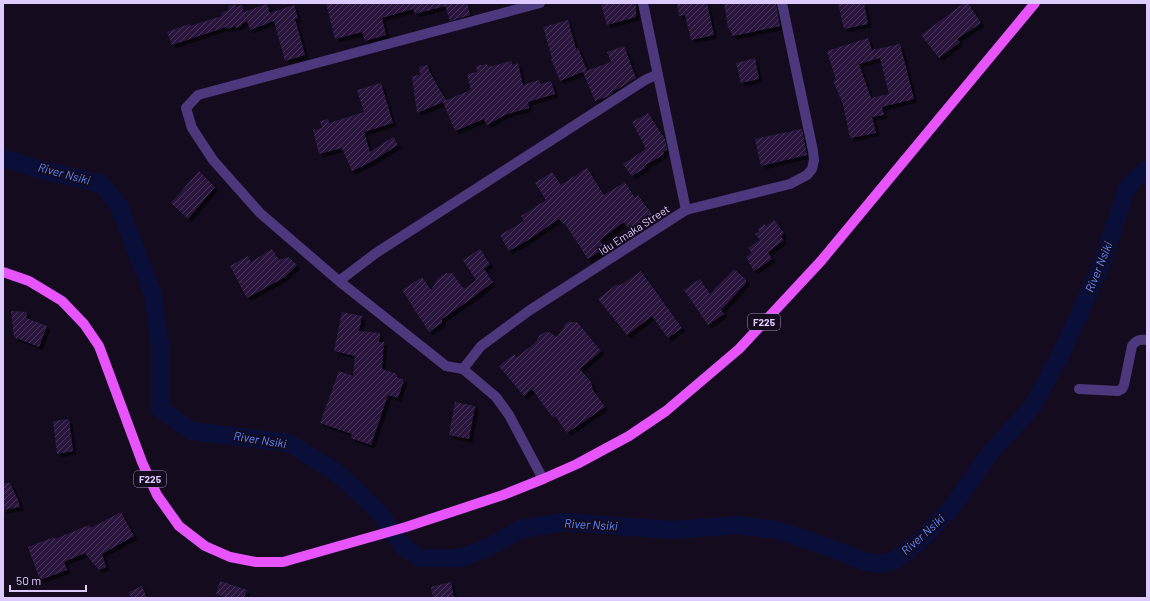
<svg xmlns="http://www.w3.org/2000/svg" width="1150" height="601" viewBox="0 0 1150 601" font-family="Barlow,sans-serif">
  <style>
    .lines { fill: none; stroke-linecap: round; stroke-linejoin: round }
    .stream { stroke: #0a0f39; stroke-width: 3 }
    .river { stroke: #0a0f39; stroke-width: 18 }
    .building { fill: url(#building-hatch); fill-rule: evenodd; filter: url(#shadow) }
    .minor { stroke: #4c387c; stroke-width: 10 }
    .tertiary { stroke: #4c387c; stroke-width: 10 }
    .primary { stroke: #e754fb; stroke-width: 10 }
    .labels { text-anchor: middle; stroke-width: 4; stroke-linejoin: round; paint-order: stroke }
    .shield { fill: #140c1e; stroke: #a191bb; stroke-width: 1 }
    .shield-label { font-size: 10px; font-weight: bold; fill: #ddcafe }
    .street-label { font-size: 11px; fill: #ddcafe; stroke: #140c1e }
    .water-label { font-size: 12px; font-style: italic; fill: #5b88fb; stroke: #140c1e }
  </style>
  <defs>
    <pattern id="building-hatch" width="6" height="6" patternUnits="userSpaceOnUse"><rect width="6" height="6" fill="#2a193e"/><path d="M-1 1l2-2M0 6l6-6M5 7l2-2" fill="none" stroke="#48395b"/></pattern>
    <filter id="shadow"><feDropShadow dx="3.5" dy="3.5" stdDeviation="0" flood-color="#0009"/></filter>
  </defs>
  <rect width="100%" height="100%" fill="#140c1e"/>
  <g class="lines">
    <path class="stream" d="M1144,171L1147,166"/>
    <path class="river" d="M3,158L38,169L102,184L119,206L153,294L160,346V409L192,431L289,443L336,472L379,512L403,547L420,558H461L489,547L521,529L564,522L672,530L738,525L777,530L833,549L866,562L883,564L895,560L920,541L953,506L990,453L1032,407L1062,352L1102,263L1127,188L1144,171L1147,170"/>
  </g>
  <path class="building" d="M326,3H467L470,15L450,21L445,6L415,14L413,9L382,18L386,35L365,41L362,32L335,39Z
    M607,3H636V17L607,25L601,5Z
    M677,3H707L714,35L691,40L685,15L679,16Z
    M724,3H776L780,26L733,36L728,27Z
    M838,3H864L868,24L844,29Z
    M964,3H968L981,23L957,39L960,42L939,58L921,35Z
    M235,4L236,7L242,5L244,12L267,4L270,13L294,5L298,18L295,19L305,55L285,61L274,21L250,30L247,21L242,24V25L236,28L235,26L227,29L226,27L172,45L167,32L189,24L190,26L222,16L221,13L229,10L228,6Z
    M568,20L576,49L578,48L587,70L560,81L551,59L552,58L543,27Z
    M868,38L872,50L900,44L914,99L882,107L884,115L872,117L876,133L850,138L843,104L833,81L836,80L827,51ZM880,58L889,94L871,98L859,64Z
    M624,46L636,78L620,88L613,91V93L607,97L595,101L583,72L611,62L607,52Z
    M755,58L759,79L741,83L736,63Z
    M512,61V65L518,63L523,85L539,80L540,84L551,81L555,94L528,102L529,108L507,114L487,125L484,119L455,131L443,102L417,113L412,76L420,75L419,67L428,65L429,71L446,100L471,90L467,74L477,72L476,66L487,64L488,67Z
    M381,83L393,123L364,132L370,152L393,137L398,145L369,163L352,171L342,148L319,154L313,130L322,128L320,121L328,119L329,123L364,112L357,90Z
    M648,113L665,139L667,150L664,151L663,155L644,166L645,168L632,176L623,164L646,149L632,122Z
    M802,129L807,155L761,166L755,139Z
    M587,168L604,195L625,182L635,198L638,195L657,221L634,236L624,222L600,240L605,248L588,259L565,224L564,225L559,219L528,240L509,251L500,235L524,221L521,216L546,200L535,183L552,172L561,185Z
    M199,171L215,187L188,219L171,203Z
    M774,220L784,233L781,237L784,240L768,252L772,259L754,271L746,257L752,253L748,248L760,240L755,234L759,232L758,229L764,224L767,226Z
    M272,249L279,260L288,257L297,265L285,277L247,298L230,266L248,256L251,262Z
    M480,249L490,264L484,269L493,282L471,299L442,319V323L429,332L402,290L422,277L431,290L438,278L446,273H452L464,289L476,280L463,260Z
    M734,269L746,280V283L721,310L724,314L708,325L684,290L700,279L710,294Z
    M641,271L682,328L668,338L652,316L627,335L598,299L617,284L619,286Z
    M11,311L27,312L26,318L47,326L39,347L14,337Z
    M342,312L362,316L359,331L380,333L379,342H384L382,369L397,374V377L404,380L398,398L388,395L371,445L351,438L352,434L320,423L339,371L353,376L355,356L334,351Z
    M567,322H577L601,351L580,369L591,382L593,390L605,407L567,433L555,416L553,418L532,389L524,396L499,366L514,354L517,357L536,342L539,336L545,332H549L557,337Z
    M455,402L475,406L469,439L449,435Z
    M69,419L73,451L57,454L53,421Z
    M3,483H10L18,500L20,507L3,510Z
    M121,512L134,536L102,554L106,567L99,570L85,553L64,562L67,570L40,580L28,547L54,537L55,539L89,525L91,528Z
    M220,581L247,590L244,598H228L216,594Z
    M451,582L454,598H433L431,587Z
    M142,586L147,598H131L129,592Z"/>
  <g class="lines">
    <path class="minor" d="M643,3L686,210
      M339,281L260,213L213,160L192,128L186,108L198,95L540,3
      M463,369L446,366L339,281L376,253L645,80L658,74
      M1079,389L1118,391L1122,389L1124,385L1132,346C1136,340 1140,339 1147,340"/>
    <path class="tertiary" d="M543,479L509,415L496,397L463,369L481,346L530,310L686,210L790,184L807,175L812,169L814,160L813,151L782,3"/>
    <path class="primary" d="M3,272L29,281L62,301L84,324L99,346L142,462L157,495L179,526L205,546L230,557L256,562H283L406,527L503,495L543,479L577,464L629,436L666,411L739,349L821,261L1035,3"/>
  </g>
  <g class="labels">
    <g class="shield">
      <rect x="748" y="314" width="32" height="16" rx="3"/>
      <rect x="134" y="471" width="32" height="16" rx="3"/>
    </g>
    <g class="shield-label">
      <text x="764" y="326">F225</text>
      <text x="150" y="483">F225</text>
    </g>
    <g class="street-label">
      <text transform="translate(634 230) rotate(-33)" y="4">Idu Emaka Street</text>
    </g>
    <g class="water-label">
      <text transform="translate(64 174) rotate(15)" y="4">River Nsiki</text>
      <text transform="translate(1099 267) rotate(-68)" y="4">River Nsiki</text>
      <text transform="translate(260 440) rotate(9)" y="4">River Nsiki</text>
      <text transform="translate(591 525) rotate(3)" y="4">River Nsiki</text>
      <text transform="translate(923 535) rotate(-42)" y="4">River Nsiki</text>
    </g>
  </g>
  <rect width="1150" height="601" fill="none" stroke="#ddcafe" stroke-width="8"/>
  <path d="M10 585v6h76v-6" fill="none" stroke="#ddcafe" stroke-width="2"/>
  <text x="16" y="585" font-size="12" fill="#ddcafe" stroke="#140c1e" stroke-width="3" paint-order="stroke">50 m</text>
</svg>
